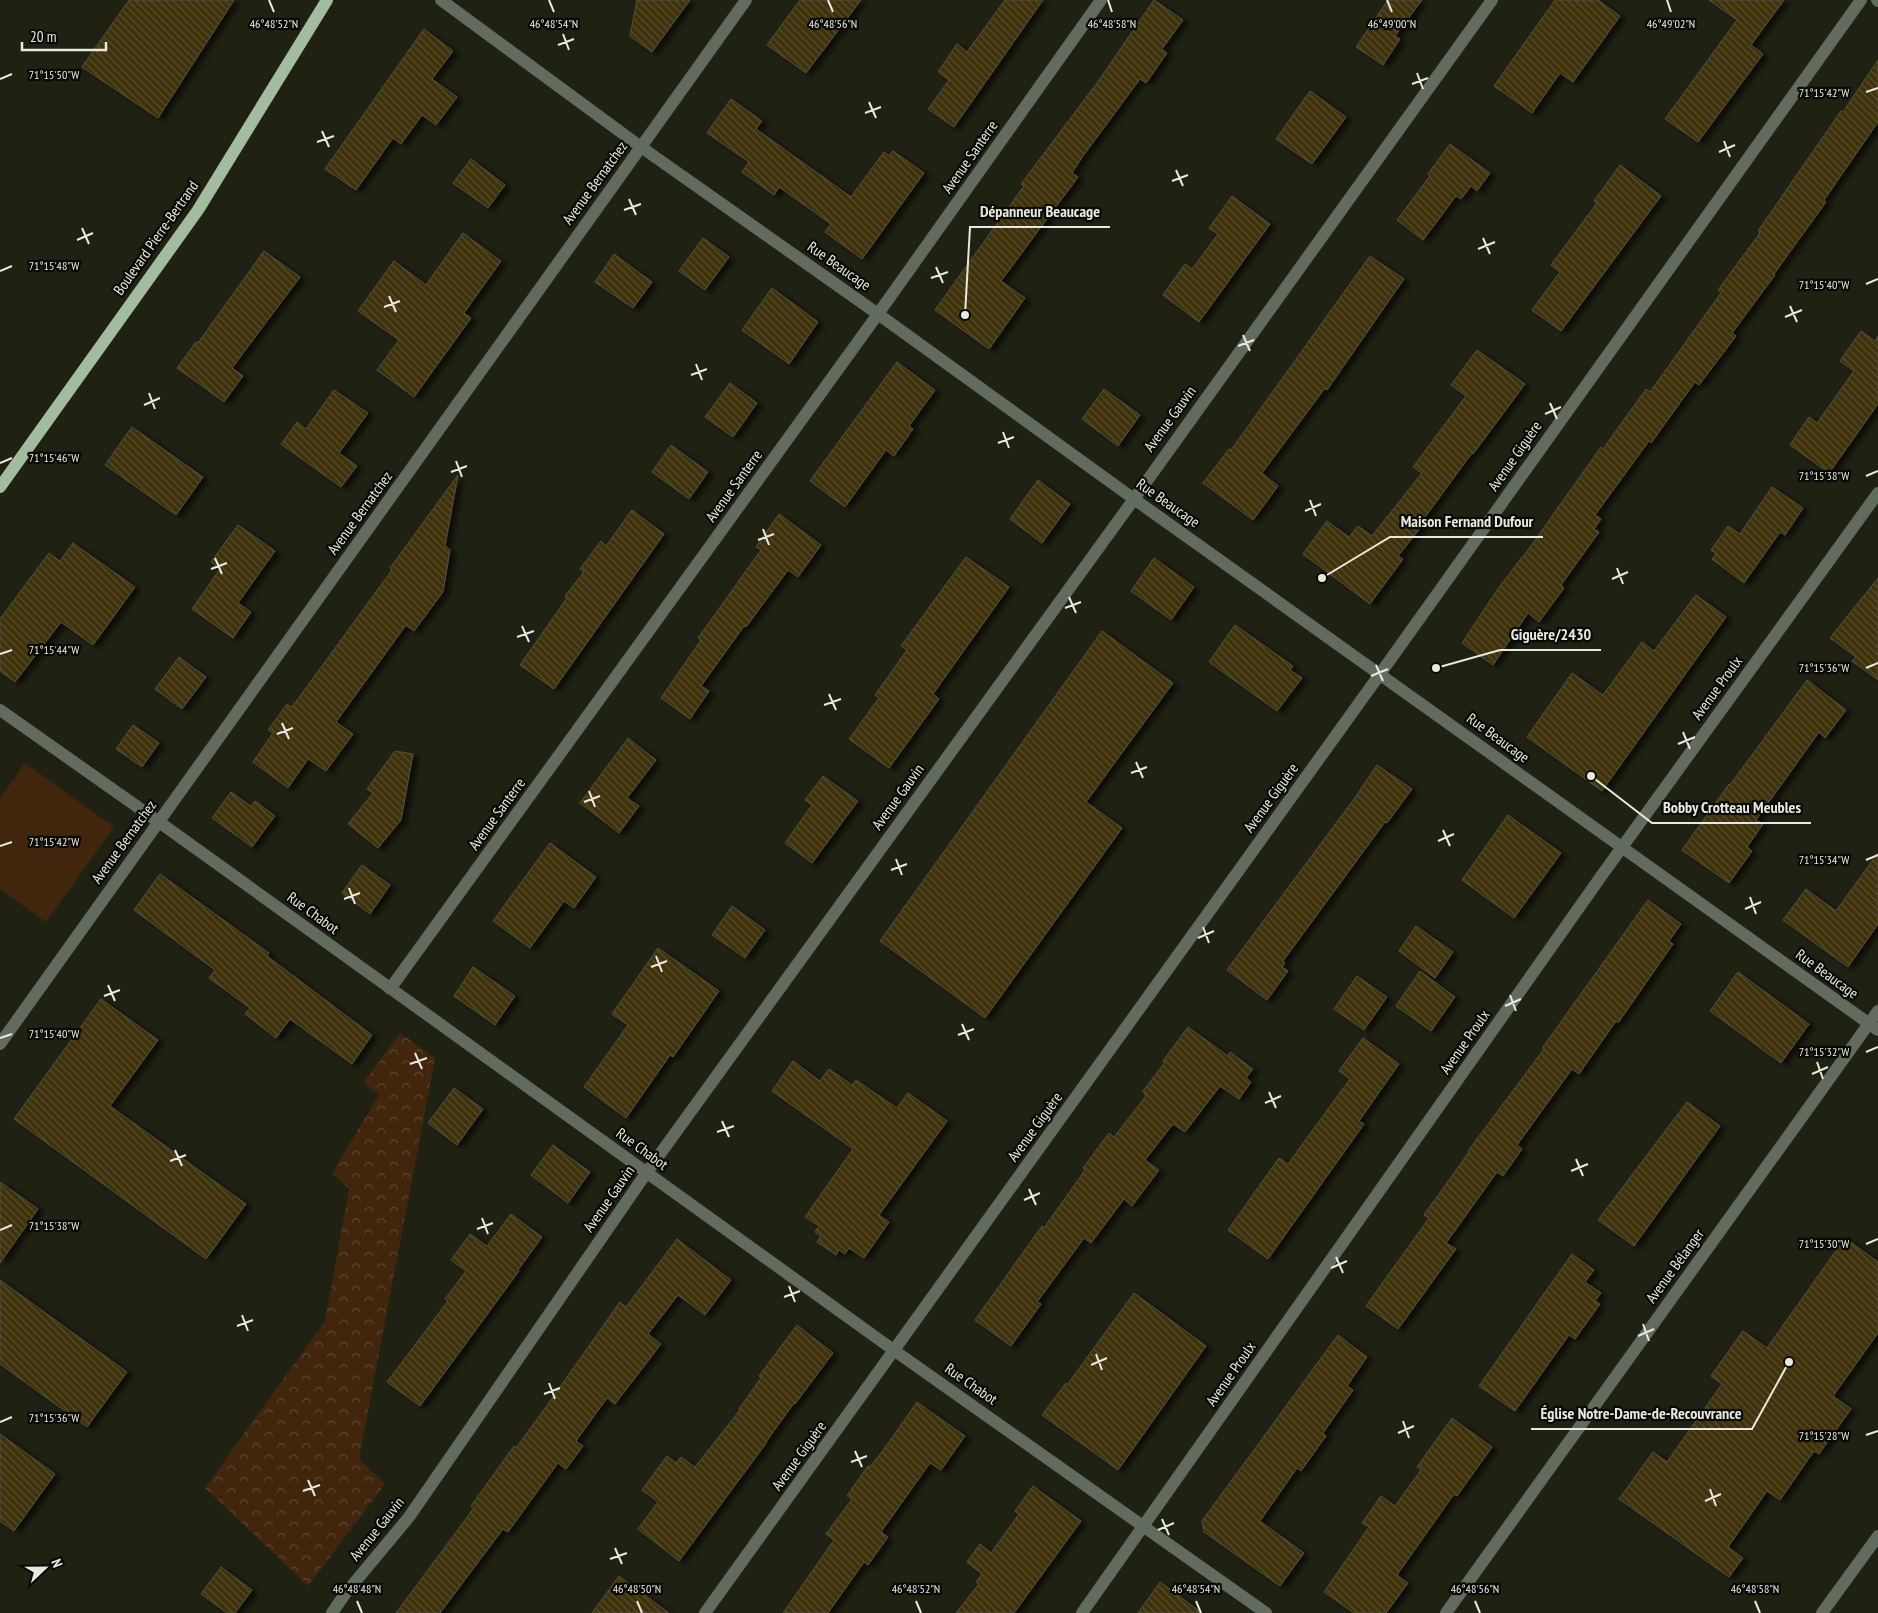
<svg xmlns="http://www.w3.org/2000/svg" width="1878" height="1613" viewBox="0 0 1878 1613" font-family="'PT Sans Narrow',sans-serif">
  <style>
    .grass { fill: #41260d }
    .park { fill: url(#park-crowns) }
    .building { fill: url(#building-back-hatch); stroke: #554f40; filter: url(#shadow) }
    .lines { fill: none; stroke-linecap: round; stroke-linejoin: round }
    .minor { stroke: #616c5e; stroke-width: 12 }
    .major { stroke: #a3bb9e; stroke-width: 12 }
    .ticks { fill: none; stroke: #e8e9e0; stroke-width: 2 }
    .labels { text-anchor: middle; stroke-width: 4.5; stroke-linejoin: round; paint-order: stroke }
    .street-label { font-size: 15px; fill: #e8e9e0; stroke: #090a05 }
    .ticks-label { font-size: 12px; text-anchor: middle; fill: #e8e9e0; stroke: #090a05; stroke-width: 4.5; stroke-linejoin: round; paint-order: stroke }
    .leader { fill: none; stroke: #e8e9e0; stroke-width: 2 }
    .callout-dot { fill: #e8e9e0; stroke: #090a05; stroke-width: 2 }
    .callout-label { font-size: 16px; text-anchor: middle; font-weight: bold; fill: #e8e9e0; stroke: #090a05; stroke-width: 4.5; stroke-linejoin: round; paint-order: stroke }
  </style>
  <defs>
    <pattern id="park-crowns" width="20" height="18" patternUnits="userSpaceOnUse" patternTransform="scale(1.25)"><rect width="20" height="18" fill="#41260d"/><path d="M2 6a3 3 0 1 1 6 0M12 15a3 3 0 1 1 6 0" fill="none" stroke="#5c4630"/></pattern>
    <pattern id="building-back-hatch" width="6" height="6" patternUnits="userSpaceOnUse" patternTransform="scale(1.25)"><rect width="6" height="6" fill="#3e3009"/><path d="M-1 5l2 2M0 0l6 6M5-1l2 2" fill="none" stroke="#5a4e2d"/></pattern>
    <filter id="shadow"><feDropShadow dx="5.5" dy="3" stdDeviation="2.5" flood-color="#0009"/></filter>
  </defs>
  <rect width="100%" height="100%" fill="#1f2113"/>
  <path class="grass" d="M25,763L114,827L46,922L0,889V798Z"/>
  <path class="park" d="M400,1033L435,1058L359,1459L385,1484L308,1586L205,1488L325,1321L349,1189L332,1173L379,1095L364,1082Z"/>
  <path class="building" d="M129,0H234L158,118L82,67Z
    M637,0H690L652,52L630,36Z
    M800,0H861L806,73L767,45Z
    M1005,0H1043L954,127L928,109L949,80L938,72L957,44L967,52Z
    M1154,0L1183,20L1162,49L1167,53L1146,83L1140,79L1083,156L1072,173L1078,177L1001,281L1025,298L989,349L935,310L1024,186L1021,184L1097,83Z
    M1388,0H1422L1395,36L1400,39L1383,65L1356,47Z
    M1555,0H1598L1620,16L1573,82L1560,73L1532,113L1494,86Z
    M1709,0H1784L1751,45L1763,54L1698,142L1665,119L1737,20Z
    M424,29L453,51L432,79L457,97L436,125L422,115L401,144L393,138L356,190L325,169Z
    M1878,60V122L1824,200L1826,202L1774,274L1775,275L1732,333L1736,336L1699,385L1695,382L1651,443L1649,441L1595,515L1601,519L1594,529L1599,532L1561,585L1564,588L1539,622L1528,613L1493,665L1462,643L1497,590L1522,557H1523L1601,447L1603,449L1646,389L1650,392L1721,293L1718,290L1760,233L1758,231L1841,111L1843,112Z
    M1310,91L1346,117L1312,164L1276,139Z
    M731,99L762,121L756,129L851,197L884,152L889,156L893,151L924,173L862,259L825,232L831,224L779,187L774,195L742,172L749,162L707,133Z
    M1450,144L1490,173L1477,191L1471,186L1461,199L1456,196L1423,240L1397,220L1430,176L1428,174Z
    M471,159L505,185L488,208L453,183Z
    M1620,165L1661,196L1561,331L1532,310L1560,272L1551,265L1597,203L1594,201Z
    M1232,196L1270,224L1199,322L1163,295L1185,264L1192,269L1218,234L1209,228Z
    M463,233L501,261L464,313L471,318L414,397L377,370L399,340L358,311L394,261L426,285Z
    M703,238L729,257L705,290L679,271Z
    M264,251L300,277L232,368L243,376L224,402L177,368L196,342L198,343Z
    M614,254L652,282L633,308L595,282Z
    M1370,256L1404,279L1327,390L1325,388L1262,473L1278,486L1253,520L1203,483L1229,449L1231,450Z
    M772,288L818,322L789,364L742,330Z
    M1861,331L1875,341L1878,336V404L1829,473L1790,445L1809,417L1817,423L1854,371L1840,361Z
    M1477,350L1525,384L1473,454L1472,453L1420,524L1422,526L1398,556L1403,559L1370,604L1303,554L1327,521L1349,537L1358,526L1372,536L1422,473L1413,467L1466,396L1451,385Z
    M897,362L935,390L909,426L913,429L894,456L886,450L845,507L810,481Z
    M730,383L757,403L733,437L705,417Z
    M1104,389L1140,415L1118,446L1082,419Z
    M334,390L368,413L339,453L357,466L341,487L281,444L297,422L306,429Z
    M132,427L203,477L176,515L105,465Z
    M671,445L708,472L689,499L652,472Z
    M458,475L445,546L450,550L443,592L414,631L406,625L336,722L353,734L326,771L308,759L288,788L253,762L273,733L268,730L287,704L292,707L322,666L392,570L390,568Z
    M1038,480L1070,504L1042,543L1010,519Z
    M1772,487L1803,508L1785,535L1780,532L1744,583L1712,559L1716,554L1711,550L1728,526L1740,534Z
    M632,510L664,534L554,689L520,665L567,598L565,596L584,572L580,569L601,541L606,546Z
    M779,514L821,545L798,577L788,570L746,627L744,626L701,686L709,691L690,719L661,698L701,640L698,638L761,550L756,547Z
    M238,525L275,551L238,603L251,612L233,638L192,609L220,569L211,562Z
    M73,543L135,587L93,645L61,622L15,682L0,671V619L49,553L60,561Z
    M966,557L1009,587L933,694L939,699L889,768L849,739L879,698L875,695L907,650L901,646Z
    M1154,558L1194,587L1171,620L1131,591Z
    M1878,578V680L1852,661L1856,657L1830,638Z
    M1696,595L1726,617L1602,791L1527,737L1572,673L1603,695L1642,642L1654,651Z
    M1235,625L1293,666L1290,670L1302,678L1277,711L1209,662Z
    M1102,631L1173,683L1086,802L1122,828L985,1018L880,941Z
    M179,657L206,677L182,709L155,689Z
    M1807,680L1846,710L1825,738L1819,732L1756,820L1763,824L1747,847L1752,851L1729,883L1682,850L1729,784L1730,785Z
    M133,725L159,743L142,767L116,749Z
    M628,738L656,760L627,798L639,806L619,833L580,803Z
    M395,751L413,754L401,820L378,848L348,824L373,793L367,789Z
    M1377,765L1412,789L1387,823L1385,822L1283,961L1285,963L1282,967L1288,971L1267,1000L1227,970L1354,799Z
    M823,776L858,801L812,863L785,843L812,805L805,800Z
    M231,792L251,806L255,801L275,816L252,847L212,818Z
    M1508,815L1561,853L1514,918L1462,880Z
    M550,843L596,877L574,908L564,901L530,948L493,921Z
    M1878,853V924L1848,967L1783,920L1806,889L1836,911Z
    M362,865L390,885L370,914L342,893Z
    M160,874L269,953L267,956L372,1035L352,1064L290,1019L276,1038L245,1014L250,1008L209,978L215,970L134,910Z
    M1648,900L1681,924L1669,941L1673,944L1618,1023L1616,1021L1579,1074L1572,1069L1517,1145L1522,1149L1503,1176L1497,1172L1446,1243L1456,1249L1398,1329L1366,1306L1429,1218L1424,1215L1469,1152L1468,1151L1544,1049L1543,1047Z
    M732,906L765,930L745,958L712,935Z
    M1416,926L1453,952L1435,978L1399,951Z
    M658,948L719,991L673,1057L670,1055L626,1118L584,1087L628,1025L612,1014Z
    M473,967L515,996L495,1025L454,996Z
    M1420,971L1455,997L1431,1031L1396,1006Z
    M1738,972L1809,1024L1781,1063L1710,1011Z
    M1357,976L1387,997L1364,1030L1334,1009Z
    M101,999L158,1040L110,1106L246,1204L206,1259L14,1119Z
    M1188,1027L1228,1056L1230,1052L1253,1069L1246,1078L1251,1082L1239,1099L1220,1086L1185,1132L1173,1124L1145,1160L1159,1170L1132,1206L1124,1199L1091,1243L1084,1238L1037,1302L1041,1304L1011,1346L975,1320L1042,1226L1044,1228L1085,1170L1083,1168L1109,1133L1114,1137L1146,1096L1143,1091L1165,1062L1163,1061Z
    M1363,1038L1399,1064L1359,1121L1364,1124L1268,1259L1228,1230L1279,1158L1288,1164L1350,1079L1339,1071Z
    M793,1061L820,1081L829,1069L852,1085L856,1080L897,1108L908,1093L947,1121L879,1215L889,1222L864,1258L849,1248L845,1254L839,1250L836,1255L817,1242L821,1236L815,1232L819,1226L805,1217L853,1149L772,1091Z
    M454,1088L483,1109L457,1145L428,1123Z
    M1687,1102L1720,1126L1634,1246L1598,1220Z
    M553,1145L590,1172L568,1203L531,1175Z
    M0,1182L38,1209L0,1263Z
    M511,1214L542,1237L518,1270L519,1271L420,1406L387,1382L448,1301L445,1299L466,1271L451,1260L470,1234L487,1246Z
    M1845,1238L1878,1262V1333L1833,1396L1851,1409L1819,1454L1814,1451L1780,1500L1767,1491L1728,1547L1743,1558L1729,1577L1619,1499L1653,1452L1667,1462L1722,1384L1711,1376L1743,1331L1767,1348Z
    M677,1239L731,1280L705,1315L678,1295L648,1334L661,1344L615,1404L607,1398L576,1441L583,1446L566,1469L558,1463L508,1532L503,1529L440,1613H396L474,1508L471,1506L514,1446L516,1448L543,1411L620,1302L626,1307Z
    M1572,1254L1594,1270L1585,1282L1601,1293L1595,1301L1600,1304L1575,1339L1569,1335L1515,1411L1479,1386Z
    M0,1280L127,1372L87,1427L0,1364Z
    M1134,1293L1206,1346L1118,1470L1042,1415L1066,1383L1067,1385Z
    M797,1325L833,1353L795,1404L794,1403L766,1442H767L679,1561L638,1529L658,1502L642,1490L667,1456L676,1463L681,1457L695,1467L740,1410L739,1409L761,1378L759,1376Z
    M1338,1335L1367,1357L1347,1386L1353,1390L1323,1433L1326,1436L1301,1471L1297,1468L1260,1521L1304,1553L1280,1586L1204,1532L1202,1521Z
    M917,1402L965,1436L941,1470L930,1463L881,1532L888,1537L868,1565L864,1562L828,1613H783L834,1540L826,1534L852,1499L847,1496L868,1466L870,1467L887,1445Z
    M1452,1418L1492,1447L1457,1496L1454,1494L1397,1575L1408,1583L1386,1613H1354L1324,1592L1369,1527L1362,1523L1381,1496L1395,1506L1421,1470L1417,1467Z
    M0,1434L55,1474L14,1531L0,1521Z
    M1033,1486L1081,1521L1014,1613H956L979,1584L976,1582L982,1574L967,1562L980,1544L991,1553L1019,1514L1015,1511Z
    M221,1567L252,1590L235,1613H227L201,1594Z
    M619,1576L669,1613H592Z
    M1160,1582L1202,1613H1138Z"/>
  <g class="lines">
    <path class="minor" d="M441,0L641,147L878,314L1134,499L1878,1030
      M1877,0L1878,1
      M0,710L159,822L895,1351L1266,1613
      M390,989L878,314L1101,0
      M0,1044L746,0
      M332,1613L345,1594L409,1517L647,1172L1134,499L1492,0
      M705,1613L1380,674L1861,0
      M1082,1613L1602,875L1878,493
      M1446,1613L1878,1011
      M1822,1613L1878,1536"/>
    <path class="major" d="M0,487L198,210L327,0"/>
  </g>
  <path class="ticks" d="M269,0L274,12M549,0L554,12M828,0L833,12M1108,0L1112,12M1387,0L1392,12M1667,0L1671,12M563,34L569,50M558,45L574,39M1417,73L1423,89M0,79L12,74M1412,84L1428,78M1866,92L1878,88M869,102L876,118M865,113L881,107M322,131L329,147M1724,141L1730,157M317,142L334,136M1719,152L1735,145M1176,170L1183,186M1172,181L1188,175M629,199L636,215M624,210L641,204M82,228L89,244M1483,238L1490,254M77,240L93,233M1478,249L1495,242M936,267L943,283M0,271L12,266M931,278L948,272M1866,284L1878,279M389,296L396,312M1790,306L1797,322M384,307L400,301M1785,317L1802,310M1243,335L1250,351M1238,346L1254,340M696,364L702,380M691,375L707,369M149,393L155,409M1550,403L1557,419M144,405L160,398M1545,414L1561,407M1003,432L1009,448M998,443L1014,437M456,461L462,477M0,463L12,458M451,472L467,466M1866,476L1878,471M1310,500L1316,516M1305,511L1321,504M763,529L769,545M758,540L774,534M215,558L222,574M1617,568L1623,584M211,569L227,563M1612,579L1628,572M1069,597L1076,613M1065,608L1081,602M522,626L529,642M517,637L534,631M0,654L12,650M1376,665L1383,681M1866,668L1878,663M1371,676L1388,669M829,694L836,710M824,705L841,699M282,723L289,739M1683,732L1690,749M277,734L293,728M1678,744L1695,737M1136,762L1143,778M1131,773L1147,767M589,791L595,807M584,802L600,796M1443,830L1450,846M1438,841L1454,834M0,846L12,842M896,859L902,875M1866,860L1878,855M891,870L907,864M349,888L355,904M1750,897L1756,914M344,899L360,893M1745,909L1761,902M1203,927L1209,943M1198,938L1214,931M656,956L662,972M651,967L667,961M108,985L115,1001M1510,995L1516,1011M104,996L120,990M1505,1006L1521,999M962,1024L969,1040M958,1035L974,1029M0,1038L12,1034M1866,1052L1878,1047M415,1053L422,1069M1817,1062L1823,1079M410,1064L427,1058M1812,1074L1828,1067M1269,1092L1276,1108M1265,1103L1281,1096M722,1121L729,1137M717,1132L734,1126M175,1150L182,1166M1576,1159L1583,1176M170,1161L186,1155M1571,1171L1588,1164M1029,1189L1036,1205M1024,1200L1040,1193M482,1218L488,1234M477,1229L493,1223M0,1230L12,1225M1866,1244L1878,1239M1336,1257L1343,1273M1331,1268L1347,1261M789,1286L795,1302M784,1297L800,1291M242,1315L248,1331M1643,1324L1649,1341M237,1326L253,1320M1638,1336L1654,1329M1096,1354L1102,1370M1091,1365L1107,1358M549,1383L555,1399M544,1394L560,1388M1403,1421L1409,1438M0,1422L12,1417M1398,1433L1414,1426M1866,1435L1878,1431M855,1451L862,1467M851,1462L867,1456M308,1480L315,1496M1710,1489L1716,1506M303,1491L320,1485M1705,1501L1721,1494M1162,1519L1169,1535M1158,1530L1174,1523M615,1548L622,1564M610,1559L627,1553M357,1601L362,1613M637,1601L642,1613M916,1601L921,1613M1196,1601L1201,1613M1475,1601L1480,1613M1755,1601L1760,1613"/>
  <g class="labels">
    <g class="street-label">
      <text transform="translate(970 157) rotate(-55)" y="5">Avenue Santerre</text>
      <text transform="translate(595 183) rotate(-54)" y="5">Avenue Bernatchez</text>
      <text transform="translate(156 238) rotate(-55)" y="5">Boulevard Pierre-Bertrand</text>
      <text transform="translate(839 266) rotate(35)" y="5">Rue Beaucage</text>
      <text transform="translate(1170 419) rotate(-54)" y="5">Avenue Gauvin</text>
      <text transform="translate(1515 456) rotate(-55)" y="5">Avenue Giguère</text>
      <text transform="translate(734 486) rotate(-54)" y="5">Avenue Santerre</text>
      <text transform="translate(1168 503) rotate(35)" y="5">Rue Beaucage</text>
      <text transform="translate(360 513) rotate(-54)" y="5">Avenue Bernatchez</text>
      <text transform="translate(1717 688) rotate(-54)" y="5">Avenue Proulx</text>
      <text transform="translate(1498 738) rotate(36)" y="5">Rue Beaucage</text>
      <text transform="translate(898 797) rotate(-54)" y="5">Avenue Gauvin</text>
      <text transform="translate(1271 798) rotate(-54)" y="5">Avenue Giguère</text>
      <text transform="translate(497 814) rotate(-54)" y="5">Avenue Santerre</text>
      <text transform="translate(124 842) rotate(-54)" y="5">Avenue Bernatchez</text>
      <text transform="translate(313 913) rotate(36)" y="5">Rue Chabot</text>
      <text transform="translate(1827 974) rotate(36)" y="5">Rue Beaucage</text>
      <text transform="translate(1465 1042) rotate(-55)" y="5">Avenue Proulx</text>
      <text transform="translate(1035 1127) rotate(-54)" y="5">Avenue Giguère</text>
      <text transform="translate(642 1149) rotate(36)" y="5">Rue Chabot</text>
      <text transform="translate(609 1199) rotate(-55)" y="5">Avenue Gauvin</text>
      <text transform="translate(1675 1266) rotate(-54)" y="5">Avenue Bélanger</text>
      <text transform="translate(1231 1374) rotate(-55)" y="5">Avenue Proulx</text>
      <text transform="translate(971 1384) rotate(35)" y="5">Rue Chabot</text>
      <text transform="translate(799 1456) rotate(-54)" y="5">Avenue Giguère</text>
      <text transform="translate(377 1529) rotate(-51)" y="5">Avenue Gauvin</text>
    </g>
  </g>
  <g class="ticks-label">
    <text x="274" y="28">46°48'52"N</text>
    <text x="554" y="28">46°48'54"N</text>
    <text x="833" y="28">46°48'56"N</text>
    <text x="1112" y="28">46°48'58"N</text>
    <text x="1392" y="28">46°49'00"N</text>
    <text x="1671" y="28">46°49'02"N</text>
    <text x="54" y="79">71°15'50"W</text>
    <text x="1824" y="97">71°15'42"W</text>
    <text x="54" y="270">71°15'48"W</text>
    <text x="1824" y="289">71°15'40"W</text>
    <text x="54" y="462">71°15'46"W</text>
    <text x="1824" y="480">71°15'38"W</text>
    <text x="54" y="654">71°15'44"W</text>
    <text x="1824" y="672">71°15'36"W</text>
    <text x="54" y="846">71°15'42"W</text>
    <text x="1824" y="864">71°15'34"W</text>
    <text x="54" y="1038">71°15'40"W</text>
    <text x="1824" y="1056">71°15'32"W</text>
    <text x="54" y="1230">71°15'38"W</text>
    <text x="1824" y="1248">71°15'30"W</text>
    <text x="54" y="1422">71°15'36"W</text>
    <text x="1824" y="1440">71°15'28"W</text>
    <text x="357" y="1593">46°48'48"N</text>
    <text x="637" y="1593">46°48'50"N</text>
    <text x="916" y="1593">46°48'52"N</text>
    <text x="1196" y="1593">46°48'54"N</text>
    <text x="1475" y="1593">46°48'56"N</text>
    <text x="1755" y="1593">46°48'58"N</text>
  </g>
  <path class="leader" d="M965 315L970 227H1110M1322 578L1390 537H1543M1436 668L1500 650H1601M1591 776L1652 823H1811M1789 1362L1752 1429H1531"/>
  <g class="callout-dot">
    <circle cx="965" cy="315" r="5"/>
    <circle cx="1322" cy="578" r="5"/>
    <circle cx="1436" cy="668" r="5"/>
    <circle cx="1591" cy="776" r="5"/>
    <circle cx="1789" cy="1362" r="5"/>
  </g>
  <g class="callout-label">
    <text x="1040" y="217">Dépanneur Beaucage</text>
    <text x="1467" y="527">Maison Fernand Dufour</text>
    <text x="1551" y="640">Giguère/2430</text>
    <text x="1732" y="813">Bobby Crotteau Meubles</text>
    <text x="1641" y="1419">Église Notre-Dame-de-Recouvrance</text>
  </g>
  <g transform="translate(45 1568) rotate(68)" stroke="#090a05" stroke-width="4" paint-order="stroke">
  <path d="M0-4L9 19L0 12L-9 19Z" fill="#e8e9e0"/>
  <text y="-8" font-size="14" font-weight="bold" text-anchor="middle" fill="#e8e9e0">N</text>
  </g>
  <path d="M22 42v8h84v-8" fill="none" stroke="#e8e9e0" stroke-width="2.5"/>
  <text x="30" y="42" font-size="15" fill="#e8e9e0" stroke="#090a05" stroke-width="4" paint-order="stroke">20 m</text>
</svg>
